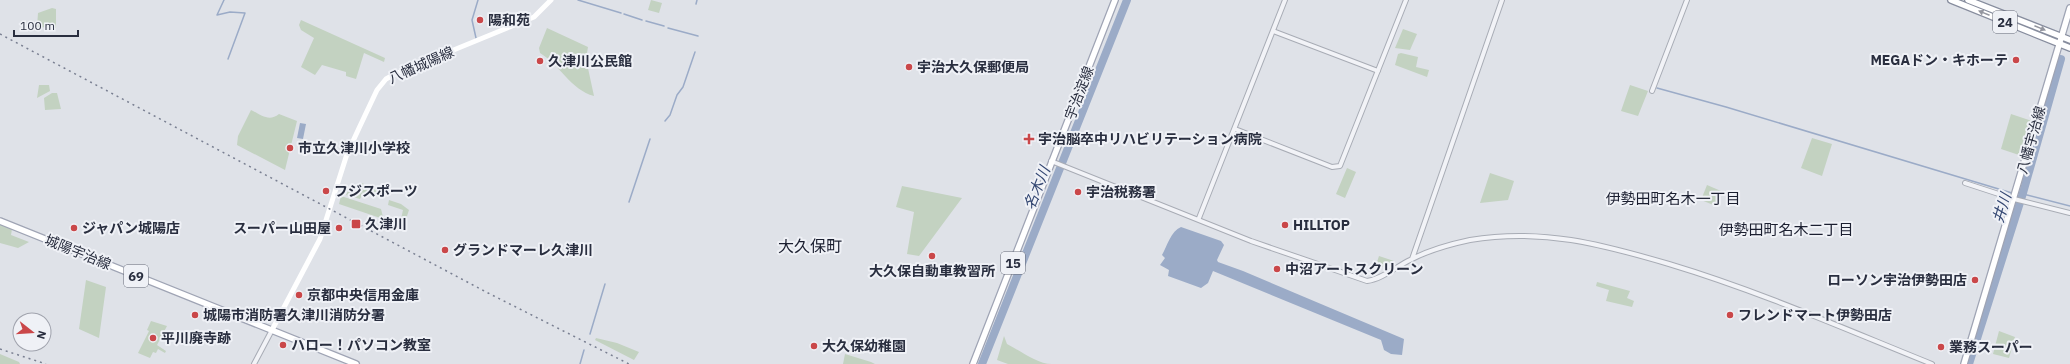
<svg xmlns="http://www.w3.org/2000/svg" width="2070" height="364" viewBox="0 0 2070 364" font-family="'IBM Plex Sans','Noto Sans JP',sans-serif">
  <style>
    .green { fill: #c3d2c1 }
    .water { fill: #9babc7 }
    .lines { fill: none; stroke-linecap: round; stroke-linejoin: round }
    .stream { stroke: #9babc7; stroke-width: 1.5 }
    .river { stroke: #9babc7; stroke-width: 8 }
    .tertiary-casing { stroke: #a8acb5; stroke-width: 6 }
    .primary-casing { stroke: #9fa4b4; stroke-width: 8 }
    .trunk-casing { stroke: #878d9e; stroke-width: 8 }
    .tertiary { stroke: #f2f3f7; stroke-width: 4 }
    .secondary { stroke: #fff; stroke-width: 5 }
    .primary { stroke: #fff; stroke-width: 5.5 }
    .trunk { stroke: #fff; stroke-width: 5.5 }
    .rail { stroke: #797f91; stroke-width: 1.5; stroke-dasharray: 2 4; stroke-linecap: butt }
    .oneway { fill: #94969f }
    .poi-dot { fill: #ca4749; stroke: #eff1f6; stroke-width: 1.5 }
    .labels { text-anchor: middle; stroke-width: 4; stroke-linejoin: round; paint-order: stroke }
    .shield { fill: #eff1f6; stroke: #646876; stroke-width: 1 }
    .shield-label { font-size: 13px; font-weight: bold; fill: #292e3f }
    .poi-label { font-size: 14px; font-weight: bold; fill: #292e3f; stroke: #eff1f6; text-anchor: start }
    .street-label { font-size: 14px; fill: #292e3f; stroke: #eff1f6 }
    .water-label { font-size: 15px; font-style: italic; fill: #344772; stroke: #eff1f6 }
    .neighbourhood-label { font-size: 15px; fill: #1b1f30; stroke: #eff1f6 }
    .quarter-label { font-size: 16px; fill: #1b1f30; stroke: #eff1f6 }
  </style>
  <rect width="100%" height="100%" fill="#dfe2e8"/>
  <path class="green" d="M651,0L662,3L659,13L648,10Z
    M52,8L56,9V28L37,27L38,13Z
    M301,20L385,58L384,62L364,53L356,79L346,76V72L322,65L315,75L301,67L314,38L301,30L299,25Z
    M547,28L588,47L586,59L594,96C571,90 560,65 540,53L539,48Z
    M1403,29L1417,34L1410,50L1395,48Z
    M1401,53L1418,57L1416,67L1429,70L1427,77L1395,65L1398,54Z
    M39,85H49L50,91L37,98Z
    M1630,85L1648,91L1638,116L1621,111Z
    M52,93H57L61,109L45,110L44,98Z
    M251,110C261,115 269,122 279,114L297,121L285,170L237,145L238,136Z
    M2011,114L2032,121L2022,156L2001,149Z
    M1812,138L1832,144L1822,176L1801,168Z
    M1347,168L1356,172L1345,198L1336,194Z
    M1490,173L1514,181L1508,200L1480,203Z
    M361,183L380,189L377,197L358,191Z
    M351,185L356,187L355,190L363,193L360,199L346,195Z
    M1707,185L1721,191L1716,206L1701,200Z
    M902,186L962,198L919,256L907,254L914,212L896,207Z
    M341,196L381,209L383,217L392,220V222L339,204Z
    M389,200L401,204L409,210L404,225L402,226L394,223L395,220L401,219L403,210L388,205Z
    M0,224L12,229L11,235L29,242L18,248L0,243Z
    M1379,256L1394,261L1376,270V265Z
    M86,280L106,287L99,338L79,329Z
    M1597,282L1630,291L1627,298L1634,301L1632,307L1606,301L1609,290L1596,286Z
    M151,321L167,326L157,345L166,351L165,353L158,349L156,353L153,352L150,358L138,353L149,331L147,330Z
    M1999,331L2015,337L2009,358L1993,354Z
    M1004,336L1007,344C1021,351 1037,364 1052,364H1008L997,360Z
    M596,338L617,343L639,352L634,360L595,340Z
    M0,354L19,362L20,364H0Z
    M845,354L871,362L875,364H843Z"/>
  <path class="water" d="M300,123L306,124L303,139L297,138Z
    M1181,227L1221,241L1224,245L1217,260L1218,262L1243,271L1404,339L1402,355L1391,354L1384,350L1381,340L1213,271L1208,283L1201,288L1168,276L1169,270L1160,265L1165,258L1162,255C1167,246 1171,231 1181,227Z"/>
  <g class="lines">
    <path class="stream" d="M224,0L217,15L230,12L245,13L228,59
      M578,0L621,13
      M696,4L697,0
      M624,14L642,20
      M646,21L664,26
      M668,28L698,36
      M476,38L472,20L478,0
      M1657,88L1726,107L2012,193
      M665,121L670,115L677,95L683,87L695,52
      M2019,193L2070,206
      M629,202L650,139
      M590,334L605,284
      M580,364L584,350"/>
    <path class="river" d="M982,364L1127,0
      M1969,364L2023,193L2061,59"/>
    <defs>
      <path id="tertiary" d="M1273,31L1378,71
        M1652,91L1687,0
        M1235,129L1332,167L1340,166L1406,0
        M1051,161L1251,241L1367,281C1382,279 1396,267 1410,260C1427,251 1451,244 1470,240C1542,228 1601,244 1669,264C1759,291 1845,329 1932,364
        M1965,183L2014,199L2070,213
        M1199,218L1285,0
        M1412,259L1502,0
        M254,364L272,330"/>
      <path id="primary" d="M0,221L356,364
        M973,364L1115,0
        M1964,364L2070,8"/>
      <path id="trunk" d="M1951,0L2070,48
        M1968,0L2070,40"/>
    </defs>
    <use href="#tertiary" class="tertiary-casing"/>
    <use href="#primary" class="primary-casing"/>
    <use href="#trunk" class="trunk-casing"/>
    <use href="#tertiary" class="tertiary"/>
    <path class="secondary" d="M272,330L320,239L347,154L360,126L377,90L386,79L395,74L534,17L551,0"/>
    <use href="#primary" class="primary"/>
    <use href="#trunk" class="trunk"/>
    <path class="rail" d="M0,34L488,293L629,364
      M0,349L46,364"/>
  </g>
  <defs><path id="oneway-solid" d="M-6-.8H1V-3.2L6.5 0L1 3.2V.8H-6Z"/></defs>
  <g class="oneway">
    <use href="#oneway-solid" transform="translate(1984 13) rotate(-158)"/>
    <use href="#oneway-solid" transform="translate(2040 28) rotate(22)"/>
  </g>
  <g class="poi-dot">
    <circle cx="480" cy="20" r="4"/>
    <circle cx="2016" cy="60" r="4"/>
    <circle cx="540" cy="61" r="4"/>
    <circle cx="909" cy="67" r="4"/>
    <path d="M1027 133h4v4h4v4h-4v4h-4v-4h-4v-4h4z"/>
    <circle cx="290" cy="148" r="4"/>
    <circle cx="326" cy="191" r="4"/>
    <circle cx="1078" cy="192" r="4"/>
    <rect x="351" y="219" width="10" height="10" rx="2"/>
    <circle cx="1285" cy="225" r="4"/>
    <circle cx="74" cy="228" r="4"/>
    <circle cx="339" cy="228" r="4"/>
    <circle cx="445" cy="250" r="4"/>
    <circle cx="932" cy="256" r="4"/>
    <circle cx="1277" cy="269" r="4"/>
    <circle cx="1975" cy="280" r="4"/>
    <circle cx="299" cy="295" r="4"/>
    <circle cx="195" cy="315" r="4"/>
    <circle cx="1730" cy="315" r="4"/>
    <circle cx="153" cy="338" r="4"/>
    <circle cx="283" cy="345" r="4"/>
    <circle cx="814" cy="346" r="4"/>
    <circle cx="1941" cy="347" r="4"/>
  </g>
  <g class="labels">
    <g class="shield">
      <rect x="1993" y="11" width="24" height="22" rx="3"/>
      <rect x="1001" y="252" width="24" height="22" rx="3"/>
      <rect x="124" y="265" width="24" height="22" rx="3"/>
    </g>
    <g class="shield-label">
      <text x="2005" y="27">24</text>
      <text x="1013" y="268">15</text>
      <text x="136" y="281">69</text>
    </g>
    <g class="poi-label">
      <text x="488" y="25">陽和苑</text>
      <text x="2008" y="65" text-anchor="end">MEGAドン・キホーテ</text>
      <text x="548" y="66">久津川公民館</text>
      <text x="917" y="72">宇治大久保郵便局</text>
      <text x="1038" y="144">宇治脳卒中リハビリテーション病院</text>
      <text x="298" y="153">市立久津川小学校</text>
      <text x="334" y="196">フジスポーツ</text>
      <text x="1086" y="197">宇治税務署</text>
      <text x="365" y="229">久津川</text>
      <text x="1293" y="230">HILLTOP</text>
      <text x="82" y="233">ジャパン城陽店</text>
      <text x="331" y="233" text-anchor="end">スーパー山田屋</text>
      <text x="453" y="255">グランドマーレ久津川</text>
      <text x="1285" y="274">中沼アートスクリーン</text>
      <text x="932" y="276" text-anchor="middle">大久保自動車教習所</text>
      <text x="1967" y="285" text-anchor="end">ローソン宇治伊勢田店</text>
      <text x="307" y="300">京都中央信用金庫</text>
      <text x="203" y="320">城陽市消防署久津川消防分署</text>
      <text x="1738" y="320">フレンドマート伊勢田店</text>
      <text x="161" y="343">平川廃寺跡</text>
      <text x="291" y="350">ハロー！パソコン教室</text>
      <text x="822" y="351">大久保幼稚園</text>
      <text x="1949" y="352">業務スーパー</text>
    </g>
    <g class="street-label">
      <text transform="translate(421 65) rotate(-24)" y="5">八幡城陽線</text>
      <text transform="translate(1079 93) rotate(-69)" y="5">宇治淀線</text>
      <text transform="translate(2031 140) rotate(-74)" y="5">八幡宇治線</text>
      <text transform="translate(78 252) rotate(22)" y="5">城陽宇治線</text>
    </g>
    <g class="water-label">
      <text transform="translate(1037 188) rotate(-68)" y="5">名木川</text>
      <text transform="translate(2002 208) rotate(-73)" y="5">井川</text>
    </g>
    <g class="neighbourhood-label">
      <text x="1673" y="204">伊勢田町名木一丁目</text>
      <text x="1786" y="235">伊勢田町名木二丁目</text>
    </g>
    <g class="quarter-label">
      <text x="810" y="252">大久保町</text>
    </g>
  </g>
  <g transform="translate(32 332) rotate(107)"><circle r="19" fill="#eff1f6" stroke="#a0a3ad"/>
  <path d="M0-3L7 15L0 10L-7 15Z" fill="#ca4749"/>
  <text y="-6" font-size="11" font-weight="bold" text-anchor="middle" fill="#292e3f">N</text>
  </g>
  <path d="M14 30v6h64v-6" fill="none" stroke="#292e3f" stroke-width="2"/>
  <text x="20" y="30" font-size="12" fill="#292e3f" stroke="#eff1f6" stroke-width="3" paint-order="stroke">100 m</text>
</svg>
